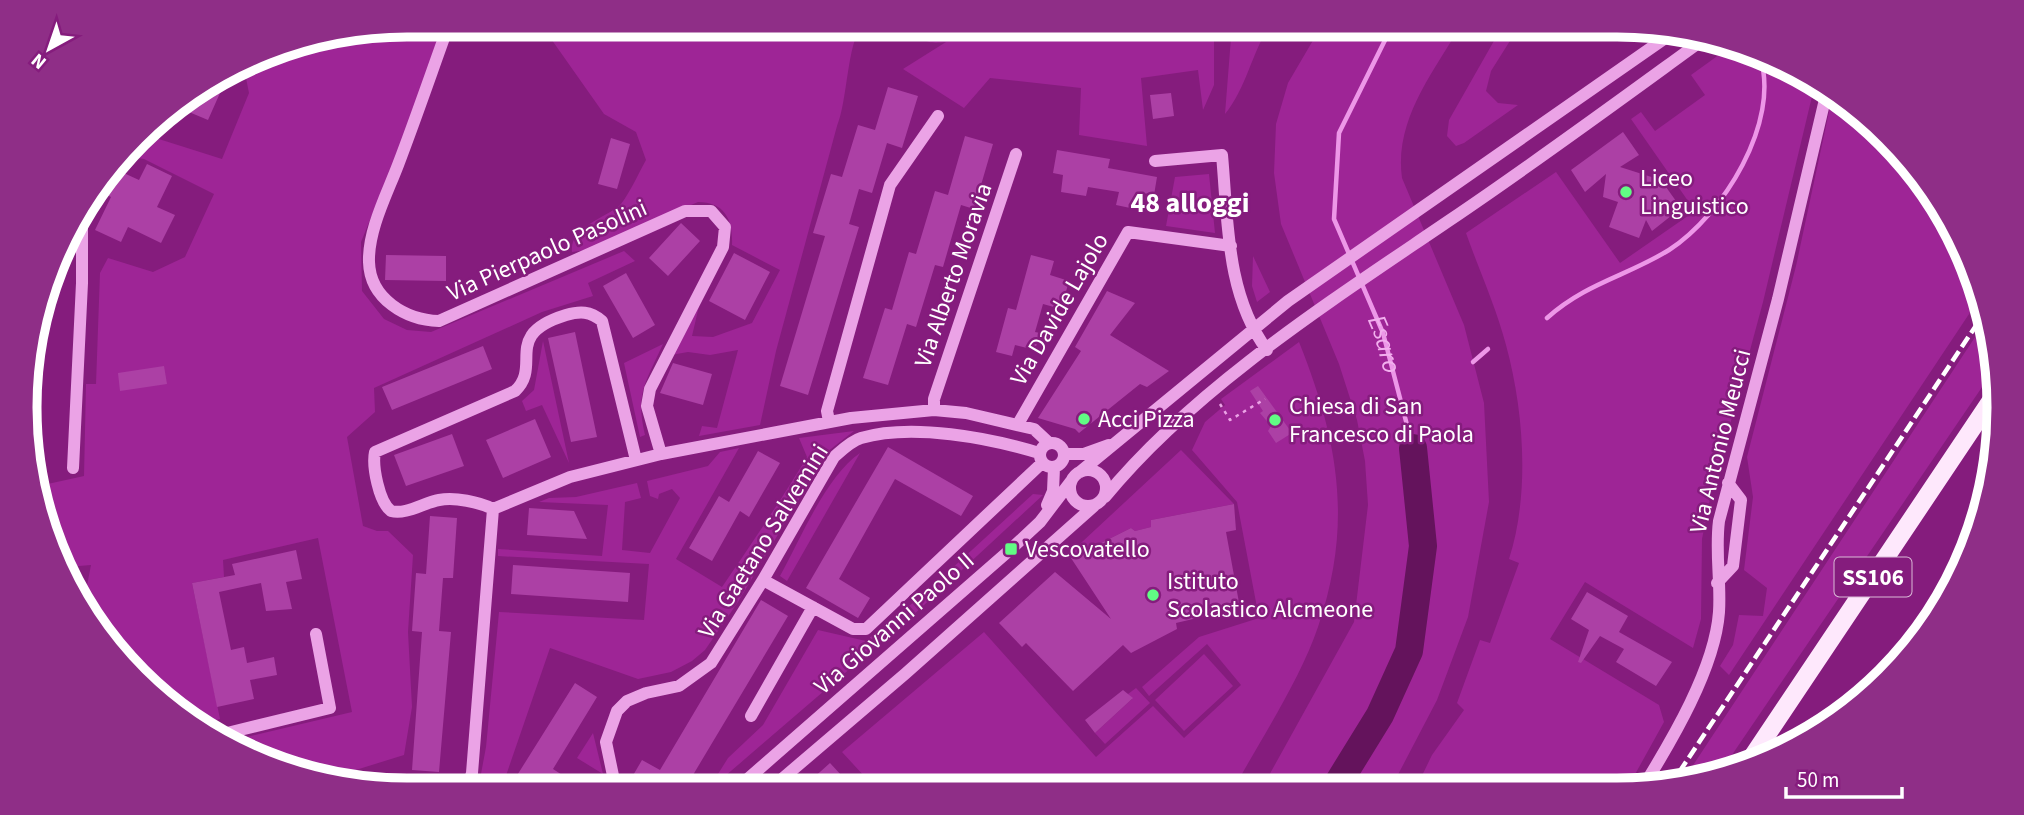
<svg xmlns="http://www.w3.org/2000/svg" width="2024" height="815" viewBox="0 0 2024 815" font-family="'Source Sans 3',sans-serif">
  <style>
    .green { fill: #9e2596 }
    .lines { fill: none; stroke-linecap: round; stroke-linejoin: round }
    .stream { stroke: #ed97e8; stroke-width: 4.5 }
    .river { stroke: #64135c; stroke-width: 28 }
    .building { fill: #ac40a5 }
    .path { stroke: #eba3e6; stroke-width: 2.5; stroke-dasharray: 3.5 5; stroke-linecap: butt }
    .minor { stroke: #eba3e6; stroke-width: 12 }
    .major { stroke: #fee8fc; stroke-width: 18 }
    .rail { stroke: #fff; stroke-width: 4.5; stroke-dasharray: 12 5; stroke-linecap: butt }
    .poi-dot { fill: #61fc84; stroke: #851c7d; stroke-width: 2.5 }
    .labels { text-anchor: middle; stroke-width: 5; stroke-linejoin: round; paint-order: stroke }
    .shield { fill: #851c7d; stroke: #dabbd8; stroke-width: 2 }
    .shield-label { font-size: 23px; font-weight: bold; fill: #fff }
    .poi-label { font-size: 24px; fill: #fff; stroke: #851c7d; text-anchor: start }
    .street-label { font-size: 24px; fill: #fff; stroke: #851c7d }
    .water-label { font-size: 26px; font-style: italic; fill: #f2afee; stroke: #851c7d }
    .quarter-label { font-size: 28px; font-weight: bold; fill: #fff; stroke: #851c7d }
    .rim { fill: none; stroke: #fff; stroke-width: 9 }
  </style>
  <rect width="100%" height="100%" fill="#851c7d"/>
  <path class="green" d="M408,24L864,25C847,37 848,102 837,126L776,351L760,425L699,436L702,426L717,428L738,350L710,355L688,352L671,355L699,306L692,336L713,337L752,323L780,270L732,245C733,220 725,202 698,202L587,250L572,252C568,227 612,215 621,204C631,191 638,174 646,160L636,132L604,114L542,26H449L361,242L362,291L384,319L407,330L431,332L624,251L635,261L588,283L593,296L542,312L374,388L375,412L347,437L363,526L377,531H388L413,555L408,632L412,707L404,755L330,778L285,770L230,741L352,712L318,538L223,560L224,577L192,583L220,719L199,724L175,712L89,620L83,606L91,565L67,567L34,487L84,476L86,384H96L100,273L108,258L153,272L185,257L214,194L144,159L125,156L143,134L222,159L249,93L244,68L284,45Z
    M912,25H1214V85L1203,110L1198,70L1141,78L1147,146L1079,135L1081,88L990,78L964,108L903,69L946,42C926,44 923,42 912,25Z
    M1232,25H1270C1252,52 1246,89 1225,114Z
    M1322,25H1461C1433,73 1394,120 1402,178L1464,325L1484,403L1489,502L1468,617L1437,700L1391,788H1262L1354,622L1368,505L1365,461L1357,420L1339,364L1281,224L1274,173L1276,124L1288,83Z
    M1503,25H1520L1491,71L1486,91L1498,103L1518,105L1464,143L1456,146L1447,136L1449,120Z
    M1734,44L1814,88L1763,302L1710,499L1702,539L1701,619L1693,648L1585,582L1550,639L1659,705L1664,722L1628,787L1416,788L1432,755L1464,710L1457,703L1480,640L1490,643L1519,563L1509,559C1530,494 1524,411 1506,345C1496,307 1479,270 1466,233L1556,172L1620,263L1695,211L1631,119L1641,112L1655,131L1705,95L1691,75Z
    M1832,98L1869,119L1960,238L1977,302L1729,675L1720,666L1733,645L1739,615L1763,616L1767,588L1744,570L1753,497L1747,457L1796,266Z
    M1209,174L1215,233L1166,226L1175,177Z
    M1253,256L1270,292L1257,302L1252,286Z
    M1983,325L1995,368L1721,771L1682,782Z
    M543,341L569,463L542,405L526,411L522,401L534,390Z
    M1299,342C1339,442 1353,524 1318,627C1300,680 1261,739 1234,788L876,789L842,752L984,632L1096,757L1153,706L1184,738L1241,685L1207,644L1149,696L1142,687L1199,637L1259,618L1237,502L1192,450L1205,422L1225,405L1221,399Z
    M663,344C646,382 635,393 645,435L640,437L624,363Z
    M854,431L827,452L738,602L705,650L692,661L671,672L638,679L550,648L501,790H478L486,747L499,612L644,620L649,564L498,556V549L602,556L608,505L539,502L549,498L576,497L637,483L641,498L625,502L622,550L650,553L680,498L672,489L659,494L658,499L650,496L647,481L708,466L720,452L739,448L676,559L722,587C751,544 780,502 807,457L799,438Z
    M1181,450L1234,504L1151,520V527L1135,531L1131,528L1071,558L1068,555Z
    M860,453L787,581L780,576C800,540 826,476 860,453Z
    M1033,494L1043,495L910,618L905,613L888,628L885,625L924,594Z
    M881,628L888,636L724,777L718,774L728,758L763,725L818,630L866,641Z
    M1204,654L1233,686L1184,731L1155,700Z
    M1136,688L1150,703L1105,744L1095,733L1132,699L1128,694Z
    M593,733L603,774L577,758Z"/>
  <g class="lines">
    <g class="stream">
      <path id="s1" d="M1393,24L1339,133L1334,219L1383,333L1413,448"/>
      <path d="M1547,318C1586,283 1627,276 1669,250C1723,215 1781,122 1760,57"/>
      <path d="M1473,362L1488,349"/>
    </g>
    <path class="river" d="M1335,788L1380,715L1409,651L1423,546L1413,448"/>
  </g>
  <path class="building" d="M888,87L918,96L902,148L887,143L872,193L859,189L849,224L859,227L808,395L780,386L825,236L813,233L831,174L842,177L858,125L875,130Z
    M210,88L220,93L208,120L177,107Z
    M1171,93L1174,116L1153,119L1150,95Z
    M1623,132L1639,155L1620,167L1661,180L1681,208L1652,231L1646,220L1639,238L1609,227L1618,202L1603,197L1606,174L1585,192L1571,170Z
    M965,136L993,144L974,209L961,205L943,267L935,265L916,327L907,324L888,385L863,378L885,308L892,310L909,252L916,254L935,191L948,195Z
    M611,138L630,144L617,189L598,184Z
    M1057,150L1110,159L1108,168L1157,177L1154,195L1138,192L1135,209L1116,205L1119,192L1088,187L1086,196L1061,192L1063,175L1053,173Z
    M147,164L172,176L157,207L175,215L161,243L128,227L121,242L95,230L111,197L97,190L115,169L139,180Z
    M681,223L700,241L668,276L649,258Z
    M734,253L770,272L745,320L709,301Z
    M386,255L446,256V281L385,280Z
    M1031,255L1054,261L1050,275L1069,281L1061,309L1043,304L1035,332L1040,333L1035,350L1015,345L1012,356L996,352L1008,308L1016,310Z
    M626,273L655,325L633,338L603,286Z
    M1107,291L1135,303L1110,335L1169,371L1147,387L1140,384L1079,433L1075,429L1038,418L1081,351L1075,347Z
    M575,332L597,437L571,442L548,338Z
    M483,346L492,369L392,410L382,387Z
    M673,363L712,374L703,405L660,393Z
    M164,366L167,384L120,391L118,373Z
    M1258,386L1292,433L1276,443L1268,431L1271,426L1260,413L1263,411L1250,391Z
    M535,419L551,457L503,478L486,440Z
    M452,434L464,466L406,486L394,455Z
    M888,447L973,496L961,516L895,479L839,579L870,598L858,618L806,588Z
    M758,451L780,463L749,517L740,511L712,561L689,548L719,496L729,502Z
    M1234,504L1236,530L1226,532L1240,608L1176,623L1177,629L1131,653L1123,645L1073,691L1026,643L1022,647L999,623L1055,572L1111,619L1071,558L1131,528L1135,531L1151,527V520Z
    M529,508L574,511L587,539L527,535Z
    M430,516L457,518L453,578H443L439,631L451,632L439,772L412,770L422,632L412,631L416,573L426,574Z
    M296,550L302,579L286,582L292,609L266,611L261,583L219,592L231,650L244,647L247,663L274,657L277,675L250,680L254,699L217,707L192,583L235,575L232,564Z
    M513,565L630,573L628,602L511,594Z
    M1587,592L1628,616L1619,632L1672,662L1656,686L1616,662L1624,649L1600,636L1581,663L1578,662L1589,630L1571,619Z
    M761,600L788,616L684,790H638L628,784L642,760L660,770Z
    M575,683L597,697L553,769L573,782L568,790H536L516,777Z
    M1123,690L1133,698L1095,733L1085,720Z
    M830,763L854,789H801Z
    M393,774L397,789L360,783Z"/>
  <g class="lines">
    <path class="path" d="M1220,404L1230,420L1265,399
      M889,631L903,619"/>
    <path class="minor" d="M449,24C432,71 416,118 398,165C387,194 368,230 369,262C370,299 406,320 439,321L685,211H711L725,227L723,247L650,389L647,406L661,454
      M1155,161L1222,155C1228,221 1226,295 1267,350
      M934,410V399L1016,154
      M829,421L827,411L890,185L938,116
      M1018,424L1128,232L1231,246
      M1040 455a12 12 0 1 1 24 0a12 12 0 1 1-24 0Z
      M1064,454H1084L1109,445
      M73,468L82,283V209
      M1070 488a18 18 0 1 1 36 0a18 18 0 1 1-36 0Z
      M1080,472L1288,301L1671,34
      M1105,497C1194,388 1334,299 1450,220C1536,162 1620,100 1704,39
      M1047,505L1053,491L1054,468
      M493,509C479,502 455,497 439,500C423,503 406,515 391,511C379,502 372,466 375,452L515,391C543,365 501,335 566,315C580,311 590,311 602,321L636,460
      M763,580L853,629H866L1042,463
      M1717,583L1733,566L1741,500L1728,483
      M751,716L813,607
      M219,735L330,708L316,634
      M1643,787C1672,740 1715,668 1719,612C1721,581 1715,552 1719,521L1778,299L1826,95
      M467,790L472,773L493,509L570,477L661,454L851,418L934,410L966,413L1034,429L1049,443
      M616,790L606,742L617,711L627,701L646,693L679,686L711,663L763,580L834,457C842,450 851,441 861,438C912,423 990,438 1039,453
      M735,790L1011,549L1040,522L1072,480
      M769,790L905,674L1094,506"/>
    <path class="major" d="M1748,763L1998,390"/>
    <path class="rail" d="M1670,786L1981,318"/>
  </g>
  <g class="poi-dot">
    <circle cx="1626" cy="192" r="7"/>
    <circle cx="1084" cy="419" r="7"/>
    <circle cx="1275" cy="420" r="7"/>
    <rect x="1004" y="542" width="14" height="14" rx="3.5"/>
    <circle cx="1153" cy="595" r="7"/>
  </g>
  <g class="labels">
    <rect class="shield" x="1834.5" y="557.5" width="77" height="39" rx="5"/>
    <g class="shield-label">
      <text x="1873" y="585">SS106</text>
    </g>
    <g class="poi-label">
      <text x="1640" y="186">Liceo<tspan x="1640" dy="28">Linguistico</tspan></text>
      <text x="1289" y="414">Chiesa di San<tspan x="1289" dy="28">Francesco di Paola</tspan></text>
      <text x="1098" y="427">Acci Pizza</text>
      <text x="1025" y="557">Vescovatello</text>
      <text x="1167" y="589">Istituto<tspan x="1167" dy="28">Scolastico Alcmeone</tspan></text>
    </g>
    <g class="street-label">
      <text transform="translate(547 250) rotate(-24)" y="8">Via Pierpaolo Pasolini</text>
      <text transform="translate(953 275) rotate(-71)" y="8">Via Alberto Moravia</text>
      <text transform="translate(1059 309) rotate(-60)" y="8">Via Davide Lajolo</text>
      <text transform="translate(1720 441) rotate(-76)" y="8">Via Antonio Meucci</text>
      <text transform="translate(763 541) rotate(-58)" y="8">Via Gaetano Salvemini</text>
      <text transform="translate(894 623) rotate(-41)" y="8">Via Giovanni Paolo II</text>
    </g>
    <g class="water-label">
      <text dy="9" stroke="none"><textPath href="#s1" startOffset="343">Esaro</textPath></text>
    </g>
    <g class="quarter-label">
      <text x="1190" y="212">48 alloggi</text>
    </g>
  </g>
  <path d="M0 0H2024V815H0ZM407 37H1617A370 370 0 0 1 1987 407V408A370 370 0 0 1 1617 778H407A370 370 0 0 1 37 408V407A370 370 0 0 1 407 37Z" fill="#8f2e87" fill-rule="evenodd"/>
  <path class="rim" d="M407 37H1617A370 370 0 0 1 1987 407V408A370 370 0 0 1 1617 778H407A370 370 0 0 1 37 408V407A370 370 0 0 1 407 37Z"/>
  <g transform="translate(49 49) rotate(220)" stroke="#851c7d" stroke-width="5" paint-order="stroke">
  <path d="M0-5L12 26L0 18L-12 26Z" fill="#ffffff"/>
  <text y="-10" font-size="19" font-weight="bold" text-anchor="middle" fill="#ffffff">N</text>
  </g>
  <path d="M1786 787v10h116v-10" fill="none" stroke="#ffffff" stroke-width="3.5"/>
  <text x="1797" y="787" font-size="21" fill="#ffffff" stroke="#851c7d" stroke-width="5" paint-order="stroke">50 m</text>
</svg>
